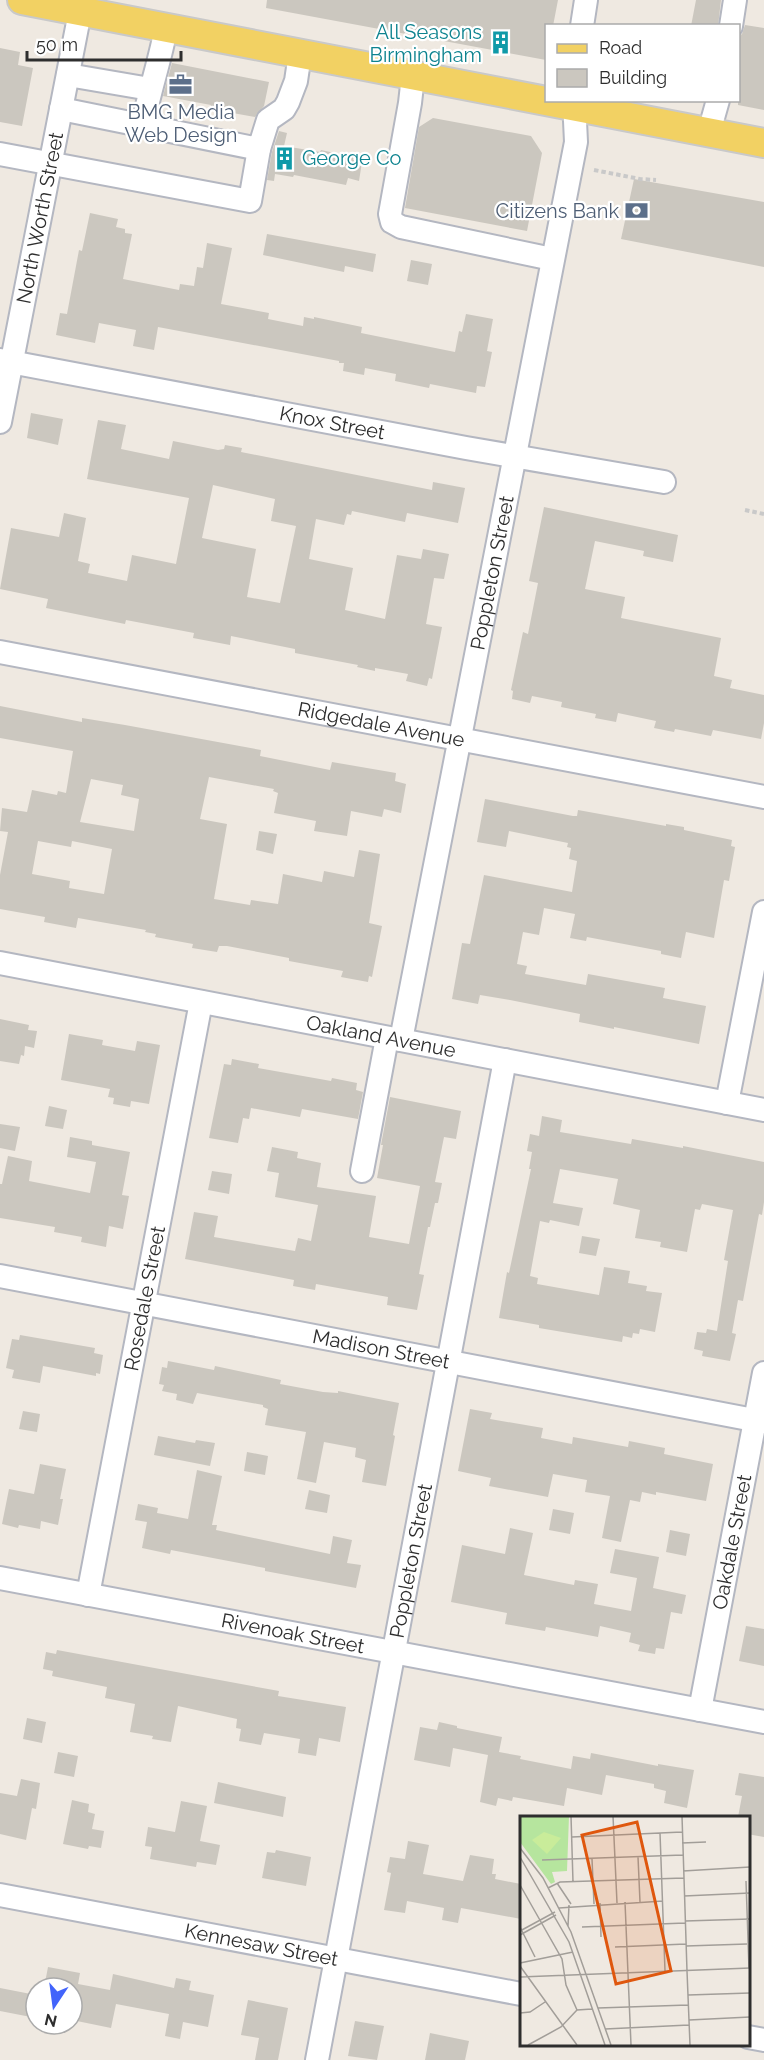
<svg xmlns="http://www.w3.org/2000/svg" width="764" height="2060" viewBox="0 0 764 2060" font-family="Raleway,sans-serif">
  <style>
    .building { fill: #cbc7bf; fill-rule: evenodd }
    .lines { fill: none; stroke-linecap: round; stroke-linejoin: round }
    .minor-casing { stroke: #b4b7c1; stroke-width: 26 }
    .major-casing { stroke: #c9c9c9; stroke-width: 32 }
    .path { stroke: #c9c9c9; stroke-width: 4; stroke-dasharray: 4.5 3; stroke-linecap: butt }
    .minor { stroke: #fff; stroke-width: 22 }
    .major { stroke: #f2d163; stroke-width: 28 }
    .labels { text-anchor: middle; stroke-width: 4.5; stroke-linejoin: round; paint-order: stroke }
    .culture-label { font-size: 20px; fill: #0d838f; stroke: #fff; text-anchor: end }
    .service-label { font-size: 20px; fill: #4e5e75; stroke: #fff }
    .street-label { font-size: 20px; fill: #2e2e2e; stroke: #fff }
    .inset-road { fill: none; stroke: #a29e99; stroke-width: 1.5 }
    .view { fill: #df570e; fill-opacity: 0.15; stroke: #df570e; stroke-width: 3 }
    .inset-edge { fill: none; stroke: #2e2e2e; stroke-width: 3 }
  </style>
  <rect width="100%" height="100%" fill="#efe9e1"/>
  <path class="building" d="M267,0H558L553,26H546V60L266,8Z
    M696,0H721L718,26H691Z
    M745,25L764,28V110L738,105V37L742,34Z
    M0,48L20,52L18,65L33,68L22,126L0,122Z
    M172,63L269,82L264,106L255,117L210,109L211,105L163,96Z
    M433,118L531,136L542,153L527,231L405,208L419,127Z
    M279,131L287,133L284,146L320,152L321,150L353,157V160L362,162L359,181L348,178L346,185L294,175L293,177L275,174L274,181L267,180L272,152Z
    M634,179L764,202V267L621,239Z
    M90,213L118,219L116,227L125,229V233L132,234L123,279L179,290L180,284L194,286L197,267L203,268L207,243L232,248L221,304L269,313L268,319L303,326L304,317L314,319V317L362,327L361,333L455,352L459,331L462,332L466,314L493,319L487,351L492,352L485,387L477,386L476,393L430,384L429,388L395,381L396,374L365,368L364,375L343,371L344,363H339V361L158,327L154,350L133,346L136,330L99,323L95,343L56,335L60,313L67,314L79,250L82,251Z
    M267,234L376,254L373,272L345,266L344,272L263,255Z
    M411,260L432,264L428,285L407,281Z
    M31,413L63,419L58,445L27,438Z
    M98,420L126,425L121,449L169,459L173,441L218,450L224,449L225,445L242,448L241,452L432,490L433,482L465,488L458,523L407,513L405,522L352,511L351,515L347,514L344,525L316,519L309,559L353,568L345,610L385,619L397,555L421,559L423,549L449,554L444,579L434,578L426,624L442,627L432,679L429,678L427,686L406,681L408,674L375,668V671L357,667L358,665L295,653V649L231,636L230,645L193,638L194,633L126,620L125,624L46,608L48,599L0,589L11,528L59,537L64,513L86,518L78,561L90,564L88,573L127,581L132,555L176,564L189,498L87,479ZM213,485L275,499L271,521L296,526L280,603L247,597L256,549L202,538Z
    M544,507L678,535L673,562L643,556L644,551L595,541L585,589L625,597L621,618L721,638L714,676L732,680L730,688L764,695V723L761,739L713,730L711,736L675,729L674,732L654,728L656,721L618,713L616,722L595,718L596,714L561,707L562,702L532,696L530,703L512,699L513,691L511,690L523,632L528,634L538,583L529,581Z
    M0,706L82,722V718L125,725L261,750L260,756L330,770L332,762L396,773L395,781L406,784L401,813L384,809L382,817L351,811L347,836L314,831L316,821L274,813L278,793L273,791L274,789L209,777L200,819L227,824L214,899L250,905L251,900L278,904L283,874L322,882L324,871L354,877L359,850L380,854L369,923L382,926L372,977L369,976L368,982L341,977L343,971L289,961V958L227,946H219L217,952L192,948L193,944L155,937L156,934L145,932L146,930L78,918L76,928L44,922L45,917L0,909V875L8,832L0,831L2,808L27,812L32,790L57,795L58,791L66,793L73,751L0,738ZM91,779L123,785L121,795L139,799L134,831L80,822ZM38,841L71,847L72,841L112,849L104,894L69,888L70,881L32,874Z
    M485,799L573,816H577L578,810L666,826V824L684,827V830L732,840L731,846L735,847L729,881L724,880L714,938L686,932L681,958L661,954V951L587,937L586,941L570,938L575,914L544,908L539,935L523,932L517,964L527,966L525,974L586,985L588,974L665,988L663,998L706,1006L699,1044L614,1027V1029L579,1022L580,1014L510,1000L480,995L478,1004L452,999L462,943L470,944L484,875L572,892L577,861L569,859L571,848L567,847L568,843L509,831L506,847L477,842Z
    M259,831L277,834L273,854L256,850Z
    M0,1019L29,1025L28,1030L37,1031L34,1048L25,1046L24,1056L21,1055L19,1064L0,1061Z
    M69,1034L103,1040L102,1045L135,1051L137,1041L160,1045L149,1104L131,1101L130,1107L113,1104L114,1098L108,1097L110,1089L61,1080Z
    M232,1059L259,1064L258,1068L331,1081L332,1078L357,1083L356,1090L363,1092L358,1119L302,1109L300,1117L251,1108L249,1119L243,1118L238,1143L209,1138L224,1064L231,1065Z
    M390,1097L461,1111L456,1139L444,1137L435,1182L442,1183L438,1203H435L430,1227H428L419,1274L424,1275L417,1310L387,1305L388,1297L316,1284L315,1290L293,1286L294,1280L185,1259L194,1212L218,1216L214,1237L295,1251L298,1238L311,1241L318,1205L275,1197L279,1173L267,1171L272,1147L298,1152L297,1158L321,1163L317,1187L376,1196L369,1237L409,1244L420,1186L377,1178L383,1145H381Z
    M49,1106L67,1110L63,1129L45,1126Z
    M542,1116L562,1120L560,1132L631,1144L632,1139L683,1148V1146L764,1162V1202L762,1215L759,1214L743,1301L738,1300L732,1333L736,1334L730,1361L702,1356L703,1351L694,1349L697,1332L706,1333L707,1329L717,1331L728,1261L724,1260L733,1210L702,1204L700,1210L695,1209L687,1252L660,1247L661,1242L635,1238L640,1210L613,1204L618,1179L560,1169L553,1203L583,1208L579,1226L550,1220L549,1223L540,1221L530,1276L538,1278L537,1284L599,1295L604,1267L630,1271L628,1283L647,1286L646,1291L662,1293L655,1332L640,1329L639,1334L633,1333L632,1338L623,1336L622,1342L539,1328V1325L499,1318L507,1272L509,1273L531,1169H529L532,1152L527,1151L530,1134L539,1136Z
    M0,1124L20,1127L15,1151L0,1148Z
    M70,1137L92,1141V1145L130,1152L122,1195L129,1196L123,1229L109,1226L106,1247L81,1242L82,1237L54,1232L55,1227L0,1218V1184H2L8,1156L32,1161L29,1181L90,1193L96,1162L67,1157Z
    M212,1171L232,1174L229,1194L208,1190Z
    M582,1236L600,1239L596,1256L579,1253Z
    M20,1335L95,1348L94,1353L103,1355L100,1374L96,1373V1376L43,1366L40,1383L12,1378L14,1370L6,1368L12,1339L19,1340Z
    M168,1361L214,1370L215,1366L281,1380L280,1384L323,1392L338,1393V1391L399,1403L393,1435L395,1436L386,1486L362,1482L366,1460L355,1457L356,1448L324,1442L316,1483L297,1479L306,1432L265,1425L268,1409L263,1407V1405L197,1393L193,1404L176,1400L177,1394L162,1391L164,1385L159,1384L162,1367L167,1368Z
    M470,1409L492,1413L490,1419L543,1428L541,1438L572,1444L573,1437L628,1447L629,1441L665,1448L664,1454L713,1464L706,1501L656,1492V1495L642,1492L640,1502L630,1500L621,1542L602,1538L610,1496L585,1492L587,1480L553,1474L548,1497L489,1486L491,1478L458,1471Z
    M23,1411L40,1414L37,1432L19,1429Z
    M158,1436L195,1443L196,1440L215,1443L210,1466L154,1455Z
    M247,1452L268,1456L265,1475L244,1471Z
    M40,1464L66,1469L60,1499H63L58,1525L41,1521L40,1529L19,1525L18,1528L2,1524L9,1489L34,1494Z
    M197,1470L222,1476L212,1525H217L216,1530L330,1554L333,1536L352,1540L347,1563L361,1565L356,1588L265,1571V1568L171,1550L170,1554L142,1548L147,1522L135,1520L138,1504L158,1508L157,1513L188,1519Z
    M309,1490L330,1495L327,1513L305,1509Z
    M553,1509L574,1513L570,1534L549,1530Z
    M510,1528L533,1533L524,1575L574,1585L575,1580L598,1584L594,1604L631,1611L637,1578L610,1573L615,1549L659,1557L653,1588L686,1595L682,1614L671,1612L664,1649L656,1648L655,1654L638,1651L640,1645L629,1642L631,1633L600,1626L598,1637L546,1627L545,1631L505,1624L507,1613L451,1602L462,1545L505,1554Z
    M670,1530L690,1534L686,1556L666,1552Z
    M746,1626L764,1629V1666L739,1661Z
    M57,1650L279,1691L278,1696L346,1707L340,1742L319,1738L316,1756L298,1753L300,1739L264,1733L261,1745L239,1741L241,1729L236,1728L237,1719L178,1706L171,1742L152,1739L153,1736L130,1732L135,1704L105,1698L107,1687L52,1676L53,1671L43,1669L46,1652L56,1654Z
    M27,1718L46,1722L42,1743L23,1739Z
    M439,1722L457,1726V1728L502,1737L499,1752L521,1756L520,1759L571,1769L573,1756L590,1759L591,1753L658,1766V1764L694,1770L687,1808L664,1803L666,1791L654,1788V1784L606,1775L602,1795L567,1788L564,1806L513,1797L512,1801L498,1798L496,1806L480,1802L488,1755L453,1748L450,1767L414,1760L420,1727L437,1730Z
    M58,1752L78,1756L74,1777L54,1773Z
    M739,1773L764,1777V1837L747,1834V1817H738L742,1796L735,1795Z
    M21,1779L40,1783L36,1809L32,1808L26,1840L0,1834V1793L17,1796Z
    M218,1782L286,1797L283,1817L214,1803Z
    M72,1800L89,1804L88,1812L95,1814L92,1829L104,1831L101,1848L89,1846L88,1849L63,1844Z
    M181,1801L207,1806L200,1841L220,1845L216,1865L197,1862L196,1867L150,1859L152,1847L145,1846L148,1827L175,1832Z
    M408,1841L429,1845L423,1874L463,1881L470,1855L494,1859L492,1874H496L495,1879L521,1884V1919L461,1908L458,1923L442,1920L444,1908L407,1901L405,1913L384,1910L391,1873L387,1872L390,1857L405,1859Z
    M276,1850L311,1857L306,1886L262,1878L267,1852L275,1853Z
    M48,1967L80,1973L78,1984L110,1990L113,1974L174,1988L176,1978L191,1981L189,1990L214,1995L208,2027L183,2022L180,2039L165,2036L169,2014L116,2004L111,2028L72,2020V1988H44Z
    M0,1988L36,1995V2018L0,2011Z
    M248,2000L288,2008L278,2060H255L259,2038L241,2035Z
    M355,2021L384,2026L377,2060L348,2056Z
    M430,2033L469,2041L465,2060H425Z"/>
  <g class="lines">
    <defs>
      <g id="minor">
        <path d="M582,26L586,0"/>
        <path d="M731,26L735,0"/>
        <path d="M68,75L150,89"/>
        <path d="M413,76L410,103L390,214L392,222L401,227L552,259"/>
        <path d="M61,109L259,149L268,120L284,109L288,102L296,81L300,54"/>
        <path d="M143,124C149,92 160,61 166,28"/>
        <path d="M709,132L718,100"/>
        <path d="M0,154L250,201L259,149"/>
        <path id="s1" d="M0,360L466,448L664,482"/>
        <path id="s2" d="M0,422L80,12"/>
        <path id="s3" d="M0,652L764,797"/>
        <path id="s4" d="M0,963L764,1110"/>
        <path id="s5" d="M401,1040L576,142L574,100"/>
        <path d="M727,1103L764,912"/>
        <path d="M362,1171L387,1038"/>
        <path id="s6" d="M0,1276L764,1422"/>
        <path id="s7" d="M0,1578L764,1722"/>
        <path id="s8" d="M88,1595L201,1002"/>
        <path id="s9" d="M700,1710L764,1373"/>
        <path id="s10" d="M0,1895L521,1994"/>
        <path d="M748,2037L764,2040"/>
        <path id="s11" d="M317,2060L505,1060"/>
      </g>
      <path id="major" d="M22,0L764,143"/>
    </defs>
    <use href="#minor" class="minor-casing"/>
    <use href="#major" class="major-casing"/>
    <path class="path" d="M594,170L640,179L656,180
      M745,510L764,514"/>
    <use href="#minor" class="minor"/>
    <use href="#major" class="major"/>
  </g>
  <defs>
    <symbol id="building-bare" viewBox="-9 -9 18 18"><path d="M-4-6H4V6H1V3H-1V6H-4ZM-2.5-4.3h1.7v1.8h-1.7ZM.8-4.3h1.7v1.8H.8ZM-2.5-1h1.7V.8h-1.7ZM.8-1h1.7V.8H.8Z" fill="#0f9aa8" stroke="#fff" stroke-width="2.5" paint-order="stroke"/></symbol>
    <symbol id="office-bare" viewBox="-9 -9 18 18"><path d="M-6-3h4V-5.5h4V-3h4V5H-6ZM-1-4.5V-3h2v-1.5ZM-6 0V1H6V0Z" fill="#5c6f8a" stroke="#fff" stroke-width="2.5" paint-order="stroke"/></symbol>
    <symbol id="bank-bare" viewBox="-9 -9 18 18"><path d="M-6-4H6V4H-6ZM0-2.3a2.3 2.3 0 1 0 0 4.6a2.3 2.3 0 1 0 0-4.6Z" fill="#5c6f8a" stroke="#fff" stroke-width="2.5" paint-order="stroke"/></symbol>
  </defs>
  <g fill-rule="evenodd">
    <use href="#building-bare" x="484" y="26" width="33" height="33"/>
    <use href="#office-bare" x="164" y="68" width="33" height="33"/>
    <use href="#building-bare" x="268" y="142" width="33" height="33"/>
    <use href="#bank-bare" x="620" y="194" width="33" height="33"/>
  </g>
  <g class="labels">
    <g class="culture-label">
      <text x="482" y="39">All Seasons<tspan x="482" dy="23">Birmingham</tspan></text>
      <text x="302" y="165" text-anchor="start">George Co</text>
    </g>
    <g class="service-label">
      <text x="181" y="119">BMG Media<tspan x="181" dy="23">Web Design</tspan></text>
      <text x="619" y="218" text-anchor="end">Citizens Bank</text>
    </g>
    <g class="street-label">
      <text dy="7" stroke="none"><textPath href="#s2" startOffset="208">North Worth Street</textPath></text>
      <text dy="7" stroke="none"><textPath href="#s1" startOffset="338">Knox Street</textPath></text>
      <text dy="7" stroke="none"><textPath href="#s5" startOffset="476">Poppleton Street</textPath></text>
      <text dy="7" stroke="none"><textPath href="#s3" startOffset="388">Ridgedale Avenue</textPath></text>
      <text dy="7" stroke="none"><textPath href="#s4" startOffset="388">Oakland Avenue</textPath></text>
      <text dy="7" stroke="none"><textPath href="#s8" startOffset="302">Rosedale Street</textPath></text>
      <text dy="7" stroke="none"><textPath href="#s6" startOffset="388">Madison Street</textPath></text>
      <text dy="7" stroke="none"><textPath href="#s9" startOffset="171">Oakdale Street</textPath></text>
      <text dy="7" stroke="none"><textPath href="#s11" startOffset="508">Poppleton Street</textPath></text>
      <text dy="7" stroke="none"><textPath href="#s7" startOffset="298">Rivenoak Street</textPath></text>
      <text dy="7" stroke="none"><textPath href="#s10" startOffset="266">Kennesaw Street</textPath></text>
    </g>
  </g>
  <g transform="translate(520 1816)">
    <rect width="230" height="230" fill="#efe9e1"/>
    <path d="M0,0H49L47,55L32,56L35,66L31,68L0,26Z" fill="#b6e59e"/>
    <path d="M24,16L41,22L27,38L12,24Z" fill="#c9ec9a"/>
    <path class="inset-road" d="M51,0L53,66M93,0L97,87M162,0L167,155M140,17L145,155M52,21L162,16M162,27L186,26M0,32L23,62L51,116L91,229M0,41L49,126L85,229M118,41L120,86M72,43L74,88M22,44L163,39M163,55L230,51M226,65L229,153M37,67L51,88M0,69L42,143L46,169L57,194M28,72L40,66L164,62M164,80L230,77M105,86L111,229M80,87L81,121M39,92L143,85M165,105L230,103M48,110L49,89M0,111L15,141M62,111L165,107M0,115L35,96M0,119L36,99M166,130L227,128M95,131L166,128M0,147L53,136M0,150L57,229M167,155L170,229M0,161L230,152M168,179L230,177M78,192L168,189M0,197L10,196L25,186M169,204L230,201M85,213L169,209M8,229L41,211L57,194L72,193"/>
    <path class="view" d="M117,6L151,155L96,168L62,19Z"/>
    <rect width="230" height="230" class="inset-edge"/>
  </g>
  <rect x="545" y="24" width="195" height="78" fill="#ffffff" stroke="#ababab" stroke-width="1.5"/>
  <rect x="557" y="44" width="30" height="9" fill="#f2d163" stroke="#ababab" stroke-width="1.5"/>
  <text x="599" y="54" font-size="18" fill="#2e2e2e">Road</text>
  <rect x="557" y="69" width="30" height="18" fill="#cbc7bf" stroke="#ababab" stroke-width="1.5"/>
  <text x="599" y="84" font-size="18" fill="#2e2e2e">Building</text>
  <g transform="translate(54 2006) rotate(193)"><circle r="28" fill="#ffffff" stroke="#ababab" stroke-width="1.5"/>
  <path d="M0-4.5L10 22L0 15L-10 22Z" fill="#4264fb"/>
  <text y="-9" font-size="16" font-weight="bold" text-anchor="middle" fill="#2e2e2e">N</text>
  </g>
  <path d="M27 51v9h154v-9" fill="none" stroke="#2e2e2e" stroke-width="3"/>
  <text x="36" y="51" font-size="18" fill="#2e2e2e" stroke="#ffffff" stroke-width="4.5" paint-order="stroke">50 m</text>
</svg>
